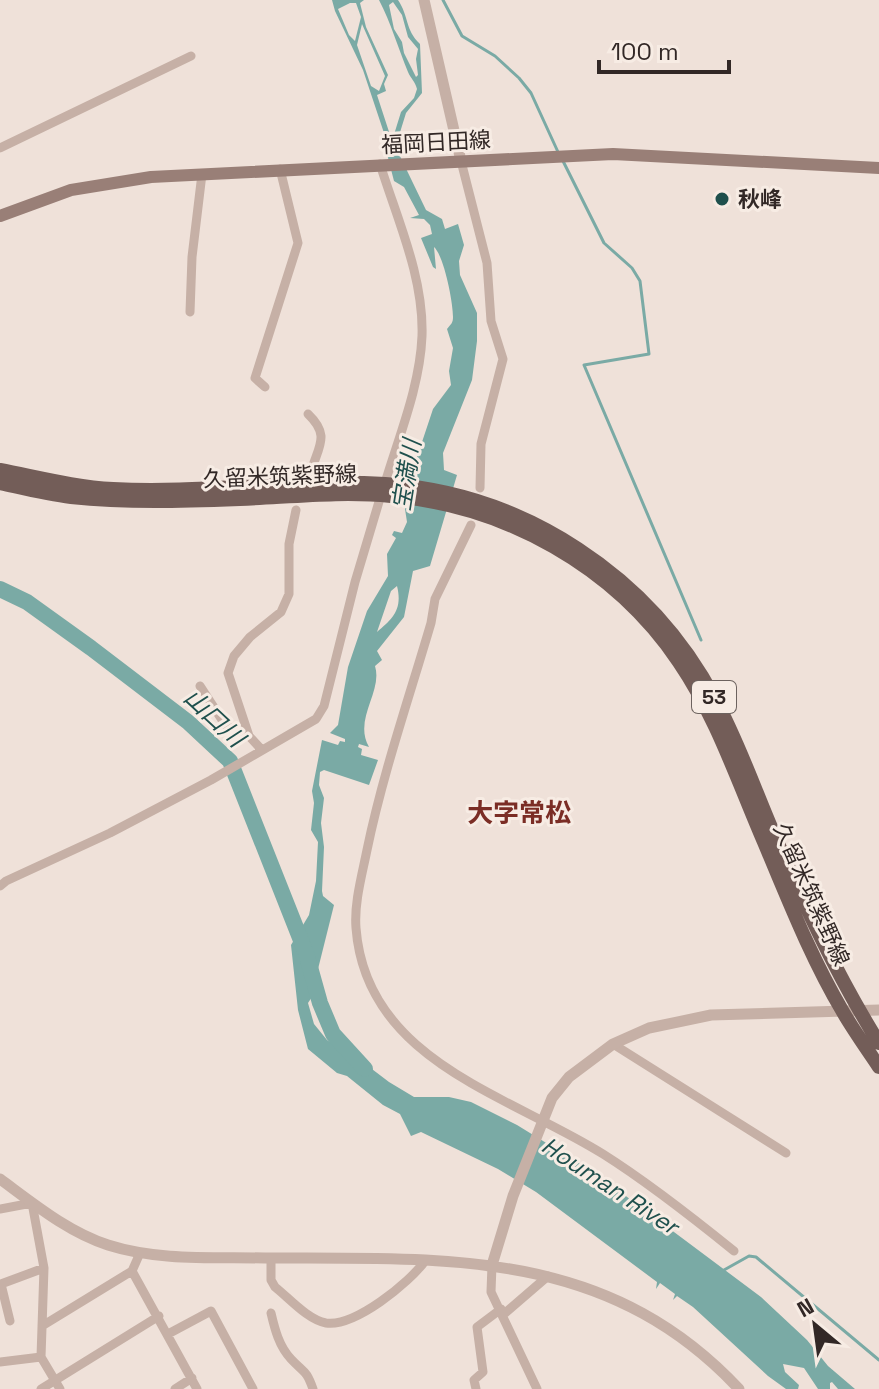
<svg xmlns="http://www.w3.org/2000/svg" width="879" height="1389" viewBox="0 0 879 1389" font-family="'Space Grotesk','Noto Sans JP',sans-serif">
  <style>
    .water { fill: #7aaaa5; fill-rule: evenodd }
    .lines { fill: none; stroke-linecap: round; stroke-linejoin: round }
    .stream { stroke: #7aaaa5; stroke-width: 3 }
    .river { stroke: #7aaaa5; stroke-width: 16 }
    .minor { stroke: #c6b0a6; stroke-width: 9 }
    .tertiary { stroke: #c6b0a6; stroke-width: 11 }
    .secondary { stroke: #997f77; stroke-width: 12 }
    .primary { stroke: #735d58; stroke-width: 14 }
    .poi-dot { fill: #1f504d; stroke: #f7ece4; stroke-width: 3 }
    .labels { text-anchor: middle; stroke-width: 6; stroke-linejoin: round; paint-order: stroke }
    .shield { fill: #f7ece4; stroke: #6d635f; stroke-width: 2 }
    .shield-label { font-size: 20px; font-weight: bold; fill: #322826 }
    .street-label { font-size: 22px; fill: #322826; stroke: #f7ece4 }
    .poi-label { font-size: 22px; font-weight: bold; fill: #322826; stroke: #f7ece4; text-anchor: start }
    .water-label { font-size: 24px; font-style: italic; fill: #1f504d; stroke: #f7ece4 }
    .quarter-label { font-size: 26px; font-weight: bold; fill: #7b2d25; stroke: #f7ece4 }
  </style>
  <rect width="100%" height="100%" fill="#efe1d9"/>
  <path class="water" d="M332,0H364L360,3L366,27L388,75L384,84L386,91L377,95L392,141L401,112L414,98L417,89C415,81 411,79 408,72C398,48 391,23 379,0H398C409,16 405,30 420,44L422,93L406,113L397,142L398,152L426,210L442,219L445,229L458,224L464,245L459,261L460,275L477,313V341L472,380L443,453L444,470L457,475L430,566L413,571L404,617L377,651L382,660L375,666C383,692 353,719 369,747L359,744L358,747L362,749L361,755L378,760L369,785L324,770L320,772L319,785L324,798L321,823L324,847L322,891L323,896L334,905L318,969L321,983L308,1003L314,1024L327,1040L364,1063L389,1082L414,1097H449L471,1102L517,1125L595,1173L761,1297L807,1340L828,1366L855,1389H838L832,1382L830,1383V1389H818L804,1368L783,1364L785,1372L799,1385L798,1389H786L768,1376L693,1307L677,1296L673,1300L675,1294L660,1283L656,1289L657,1282L536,1192L498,1169L421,1132L411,1136L400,1114L383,1105L347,1076L337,1073L308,1049L298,1010L291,945L309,915L316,881L318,842L311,830L314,803L312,791L322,740L338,745L340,741L345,742V739L330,733L338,725L348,667L367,611L388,576L387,554L396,538L392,535L394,531L402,533L407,522L405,509L417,457L433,409L451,385L449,371L453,348L447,329C451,324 453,323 453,317C453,302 444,256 434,247L436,269L433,267L421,238L432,234L430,225L424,219L410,218L419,215L404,187L394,181L386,150L384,133L363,70L335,11ZM393,2L402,15L408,37L418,49L416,59L418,75L416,77L404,53L402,42L394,29L389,5ZM350,3H356L361,17L355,41L349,35L338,9ZM362,24L385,76L379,91L371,86L357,45ZM397,586C403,610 392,619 377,632L391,591Z"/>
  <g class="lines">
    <path class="stream" d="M443,0L462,36L495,56L519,78L531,93L558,152
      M562,159L604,243L632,268L640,281L649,354L584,365L701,640
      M724,1270L749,1256L756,1257L879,1360"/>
    <path class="river" d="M0,589L27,602L91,648L188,722L230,761L306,953L320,1003L333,1034L365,1069"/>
    <path class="minor" d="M0,148L191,56
      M461,161L487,263L491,321L503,359L481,444L480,488
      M380,164C397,219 424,277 422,336C420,386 399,436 385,483
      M190,312L192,257L202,174
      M265,387L255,378L298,243L280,169
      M308,414C331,436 318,446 311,472
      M471,525L435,599L431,623C409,698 383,773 367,850C362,875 354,903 356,928C366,1061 509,1095 603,1154C649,1183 692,1217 734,1251
      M200,686L226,726L249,736L261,749
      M249,736L228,673L234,656L250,637L281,612L289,594V544L296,510
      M0,886L6,881L110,833L211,780L316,719L324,706L355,582L381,495
      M613,1044L786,1153
      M0,1209L32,1203L44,1268L41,1357L60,1389
      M140,1253L132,1271L197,1389
      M271,1258V1280L275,1287C289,1298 308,1320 326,1323C355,1327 409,1283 425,1261
      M492,1265L491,1292L537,1389
      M271,1313C275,1330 279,1346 291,1359C304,1373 306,1369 313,1389
      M504,1314L548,1276
      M10,1321L1,1284L44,1268
      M42,1326L132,1271
      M168,1334L211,1311L253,1389
      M0,1362L41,1357
      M41,1389L159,1316
      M175,1389L192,1378
      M476,1389L474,1380L483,1372L477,1327L501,1309"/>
    <path class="tertiary" d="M424,0L461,161
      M0,1179C34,1204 68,1232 108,1245C158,1261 213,1257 265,1258C444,1259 606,1247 739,1389
      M492,1265L513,1196L552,1098L569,1077L613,1044L649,1028L711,1015L879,1010"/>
    <path class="secondary" d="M0,216L71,190L151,177L613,154L879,168"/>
    <path class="primary" d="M0,470C37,477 75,487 113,489C204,494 295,478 385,484C524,493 650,576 715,699C738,741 754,788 773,832C804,904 837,976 879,1043
      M0,483C23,488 47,494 71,497C127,503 184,501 240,499C290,497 341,491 391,496C505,505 615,567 679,662C716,716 738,782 764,842C788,899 811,958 843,1012C854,1031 867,1049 879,1067"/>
  </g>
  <circle class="poi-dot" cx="722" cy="199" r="8"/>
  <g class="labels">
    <rect class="shield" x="692" y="681" width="44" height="32" rx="6"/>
    <g class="shield-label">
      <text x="714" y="704">53</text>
    </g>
    <g class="street-label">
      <text transform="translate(436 142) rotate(-3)" y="8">福岡日田線</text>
      <text transform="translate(280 476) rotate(-2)" y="8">久留米筑紫野線</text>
      <text transform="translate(812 894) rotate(66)" y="8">久留米筑紫野線</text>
    </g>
    <g class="poi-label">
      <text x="738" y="207">秋峰</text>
    </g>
    <g class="water-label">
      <text transform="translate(407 475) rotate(-81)" y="8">宝満川</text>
      <text transform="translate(214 718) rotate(43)" y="8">山口川</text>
      <text transform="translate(610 1186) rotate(33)" y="8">Houman River</text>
    </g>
    <g class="quarter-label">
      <text x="519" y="822">大字常松</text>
    </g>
  </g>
  <g transform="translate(815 1325) rotate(331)" stroke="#f7ece4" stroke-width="6" paint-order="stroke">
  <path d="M0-6L14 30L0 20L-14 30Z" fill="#322826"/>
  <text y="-12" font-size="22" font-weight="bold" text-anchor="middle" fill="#322826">N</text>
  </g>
  <path d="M599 60v12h130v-12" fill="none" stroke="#322826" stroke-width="4"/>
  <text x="611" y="60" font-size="24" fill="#322826" stroke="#f7ece4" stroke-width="6" paint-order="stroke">100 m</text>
</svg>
